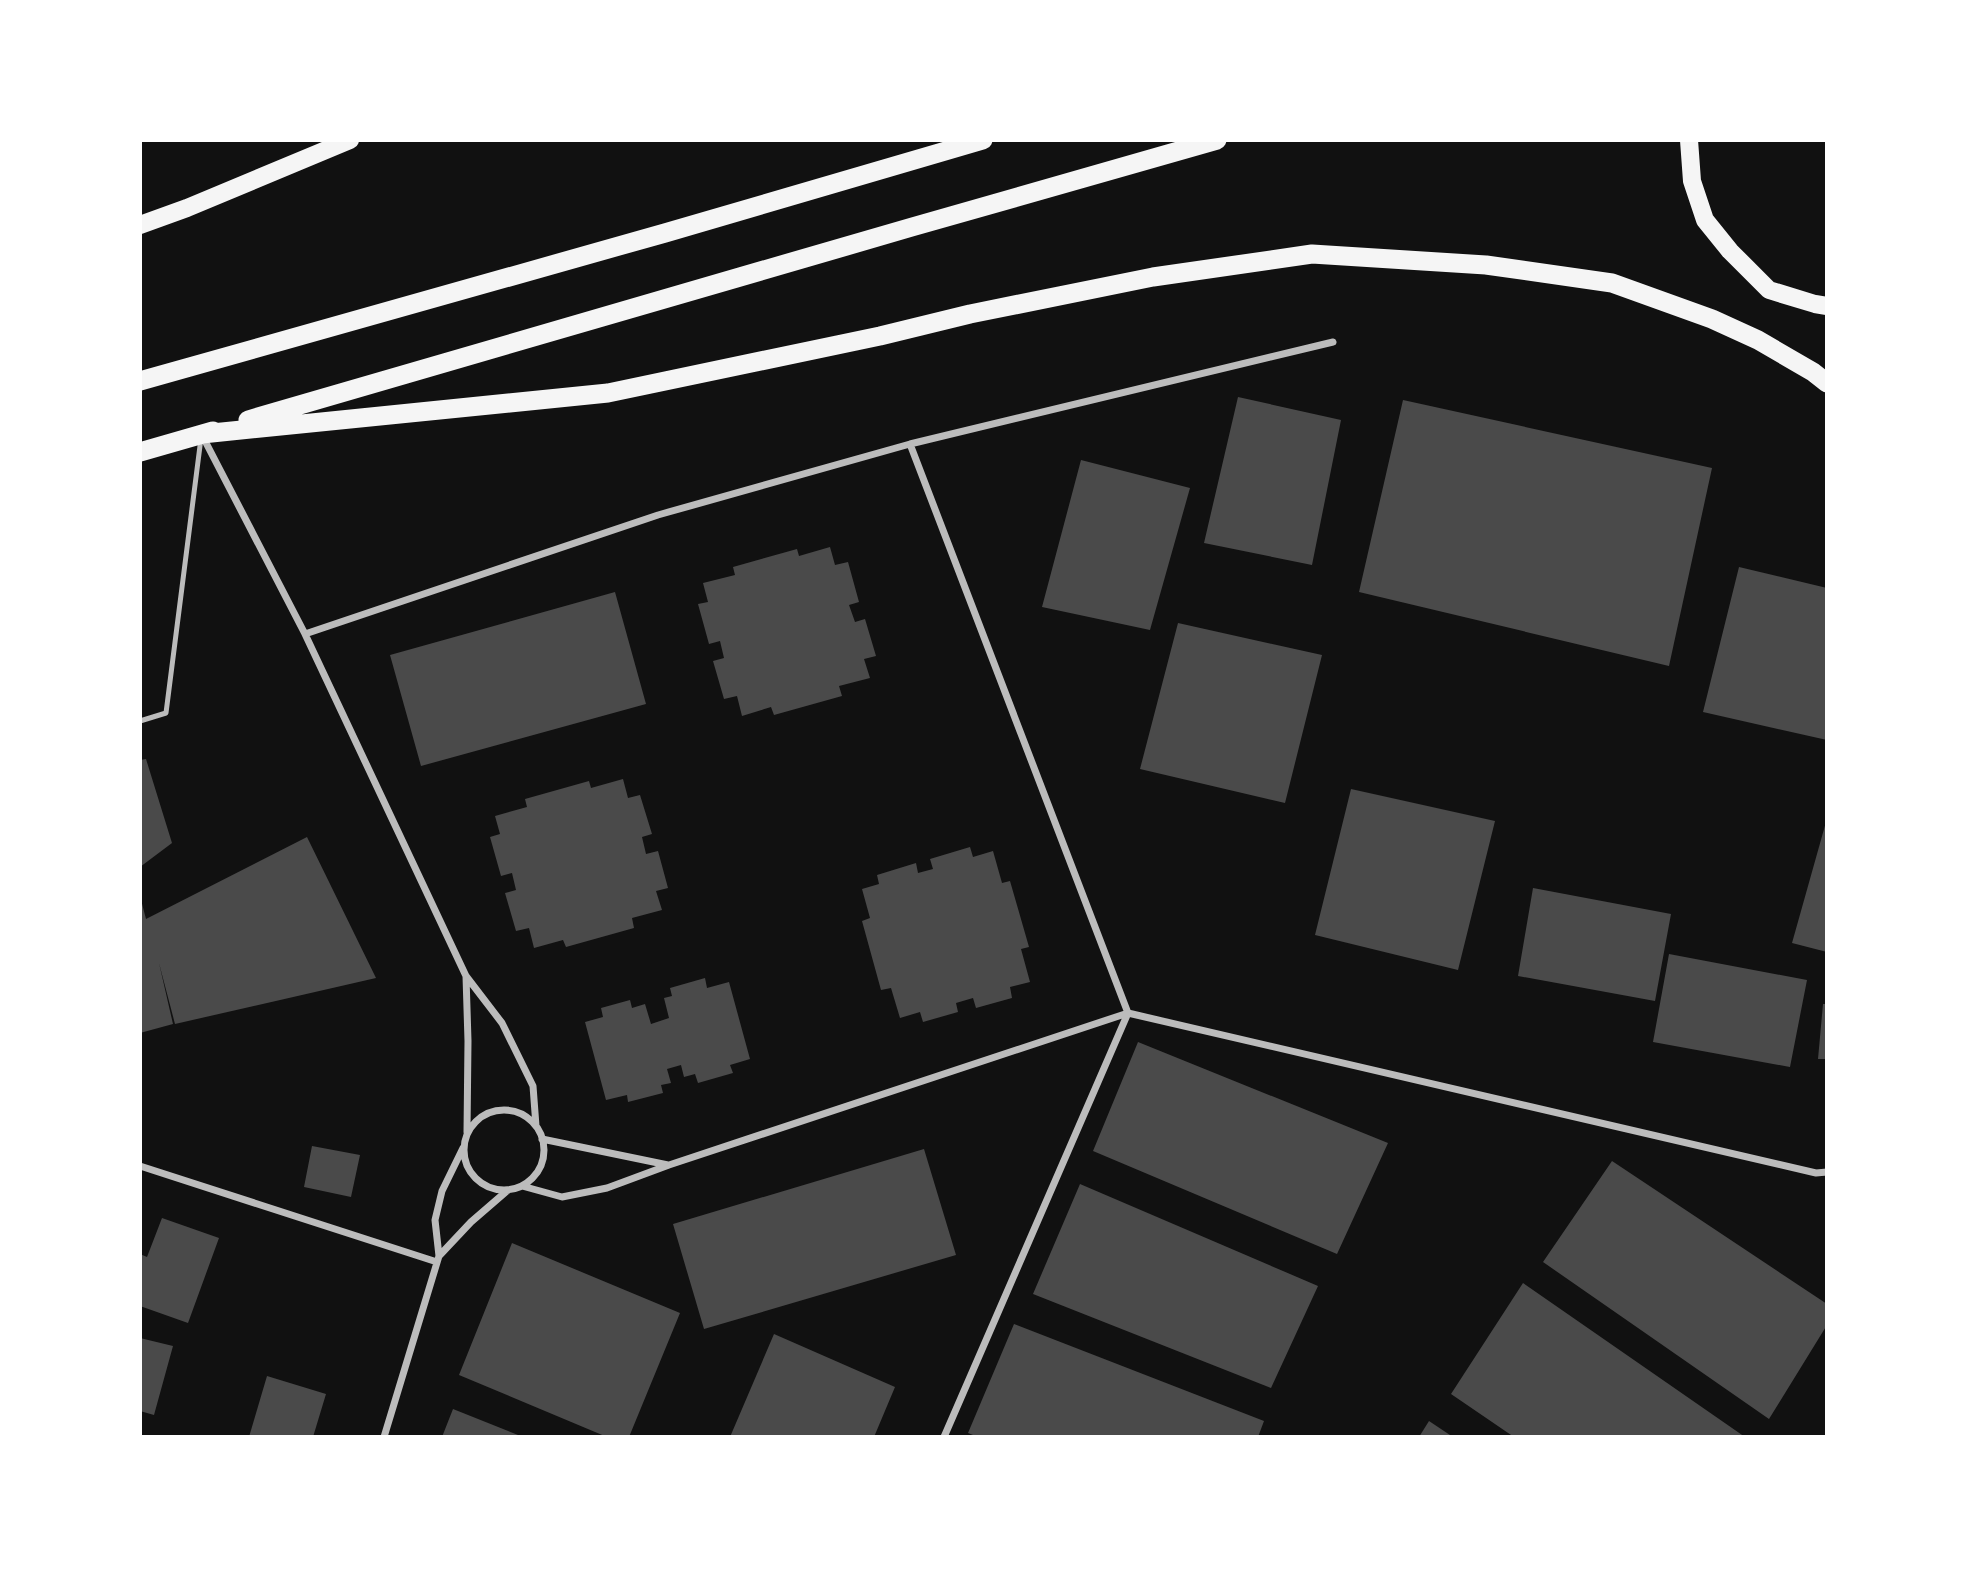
<svg xmlns="http://www.w3.org/2000/svg" width="1967" height="1577" viewBox="0 0 1967 1577" font-family="'DM Sans',sans-serif">
  <style>
    .building { fill: #4a4a4a }
    .lines { fill: none; stroke-linecap: round; stroke-linejoin: round }
    .service { stroke: #bcbcbc; stroke-width: 5 }
    .minor { stroke: #bcbcbc; stroke-width: 7 }
    .primary { stroke: #f5f5f5; stroke-width: 18 }
    .trunk { stroke: #f5f5f5; stroke-width: 19 }
  </style>
  <rect width="100%" height="100%" fill="#111"/>
  <path class="building" d="M1238,397L1341,420L1312,565L1204,543Z
    M1403,400L1712,468L1669,666L1359,592Z
    M1081,460L1190,488L1150,630L1042,607Z
    M830,547L835,565L848,562L859,602L849,605L855,622L865,619L876,656L864,659L870,678L839,686L842,696L774,715L771,707L742,716L737,696L724,699L713,661L724,658L720,641L709,644L698,604L708,602L703,583L735,575L733,567L797,549L799,556Z
    M1739,567L1827,588V740L1703,712Z
    M615,592L646,704L421,766L390,655Z
    M1178,623L1322,655L1285,803L1140,769Z
    M146,759L172,843L140,867V760Z
    M623,779L628,798L640,795L652,834L642,837L646,854L658,851L668,888L656,891L662,910L632,918L634,928L566,947L563,940L534,948L529,928L516,931L505,893L516,890L512,873L501,876L490,837L500,834L495,816L527,807L525,799L589,781L591,788Z
    M1351,789L1495,821L1458,970L1315,935Z
    M1826,822H1827V952L1792,943Z
    M307,837L376,978L175,1024L159,963L173,1024L140,1033V896L146,919Z
    M970,847L973,857L993,851L1002,883L1010,881L1029,947L1021,949L1030,982L1010,987L1012,998L976,1008L973,998L956,1003L958,1012L923,1022L920,1012L900,1018L891,988L881,990L862,921L870,918L862,889L879,884L877,875L916,863L918,873L933,869L930,859Z
    M1533,888L1671,914L1655,1001L1518,976Z
    M1669,954L1807,980L1790,1067L1653,1042Z
    M705,978L707,988L729,982L750,1059L730,1065L733,1073L698,1083L695,1074L684,1077L681,1065L667,1069L671,1083L661,1085L663,1093L628,1102L627,1095L606,1100L585,1022L603,1017L601,1008L630,1000L632,1008L645,1004L651,1024L669,1018L664,998L672,996L670,988Z
    M1823,1004H1827V1059H1818Z
    M1138,1042L1388,1143L1337,1254L1093,1151Z
    M312,1146L360,1155L351,1197L304,1187Z
    M924,1149L956,1255L704,1329L673,1224Z
    M1612,1161L1827,1304V1325L1769,1419L1543,1262Z
    M1080,1184L1318,1286L1271,1388L1033,1294Z
    M162,1218L219,1238L188,1323L140,1306V1254L147,1257Z
    M512,1243L680,1313L629,1437H607L459,1375Z
    M1523,1283L1745,1437H1514L1451,1394Z
    M1014,1324L1264,1421L1258,1437H978L968,1433Z
    M774,1334L895,1387L874,1437H730Z
    M140,1338L173,1346L154,1415L140,1411Z
    M267,1376L326,1394L313,1437H249Z
    M453,1409L523,1437H442Z
    M1429,1421L1453,1437H1419Z"/>
  <g class="lines">
    <path class="service" d="M140,721L166,713L201,438"/>
    <path class="minor" d="M203,437L305,634L466,976L502,1023L533,1086L536,1126
      M910,444L1128,1013L944,1437
      M305,634L658,515L910,444L1333,342
      M466,976L468,1041L467,1132
      M464 1150a40 40 0 1 1 80 0a40 40 0 1 1-80 0Z
      M542,1139L668,1165
      M140,1166L437,1262
      M522,1186L562,1197L607,1188L669,1165L1128,1013L1816,1173L1827,1172
      M439,1256L471,1222L508,1190
      M384,1437L439,1256L435,1220L442,1191L463,1148"/>
    <path class="primary" d="M1689,140L1692,181L1705,220L1730,251L1769,290L1815,304L1827,306
      M140,225L187,208L350,140"/>
    <path class="trunk" d="M140,381L665,233L983,140
      M248,420L912,227L1217,140
      M202,434L608,393L880,336L970,314L1153,277L1312,254L1486,265L1612,283L1712,319L1758,340L1813,372L1827,383
      M140,452L213,431"/>
  </g>
  <rect width="1967" height="1577" fill="none" stroke="#ffffff" stroke-width="284"/>
</svg>
